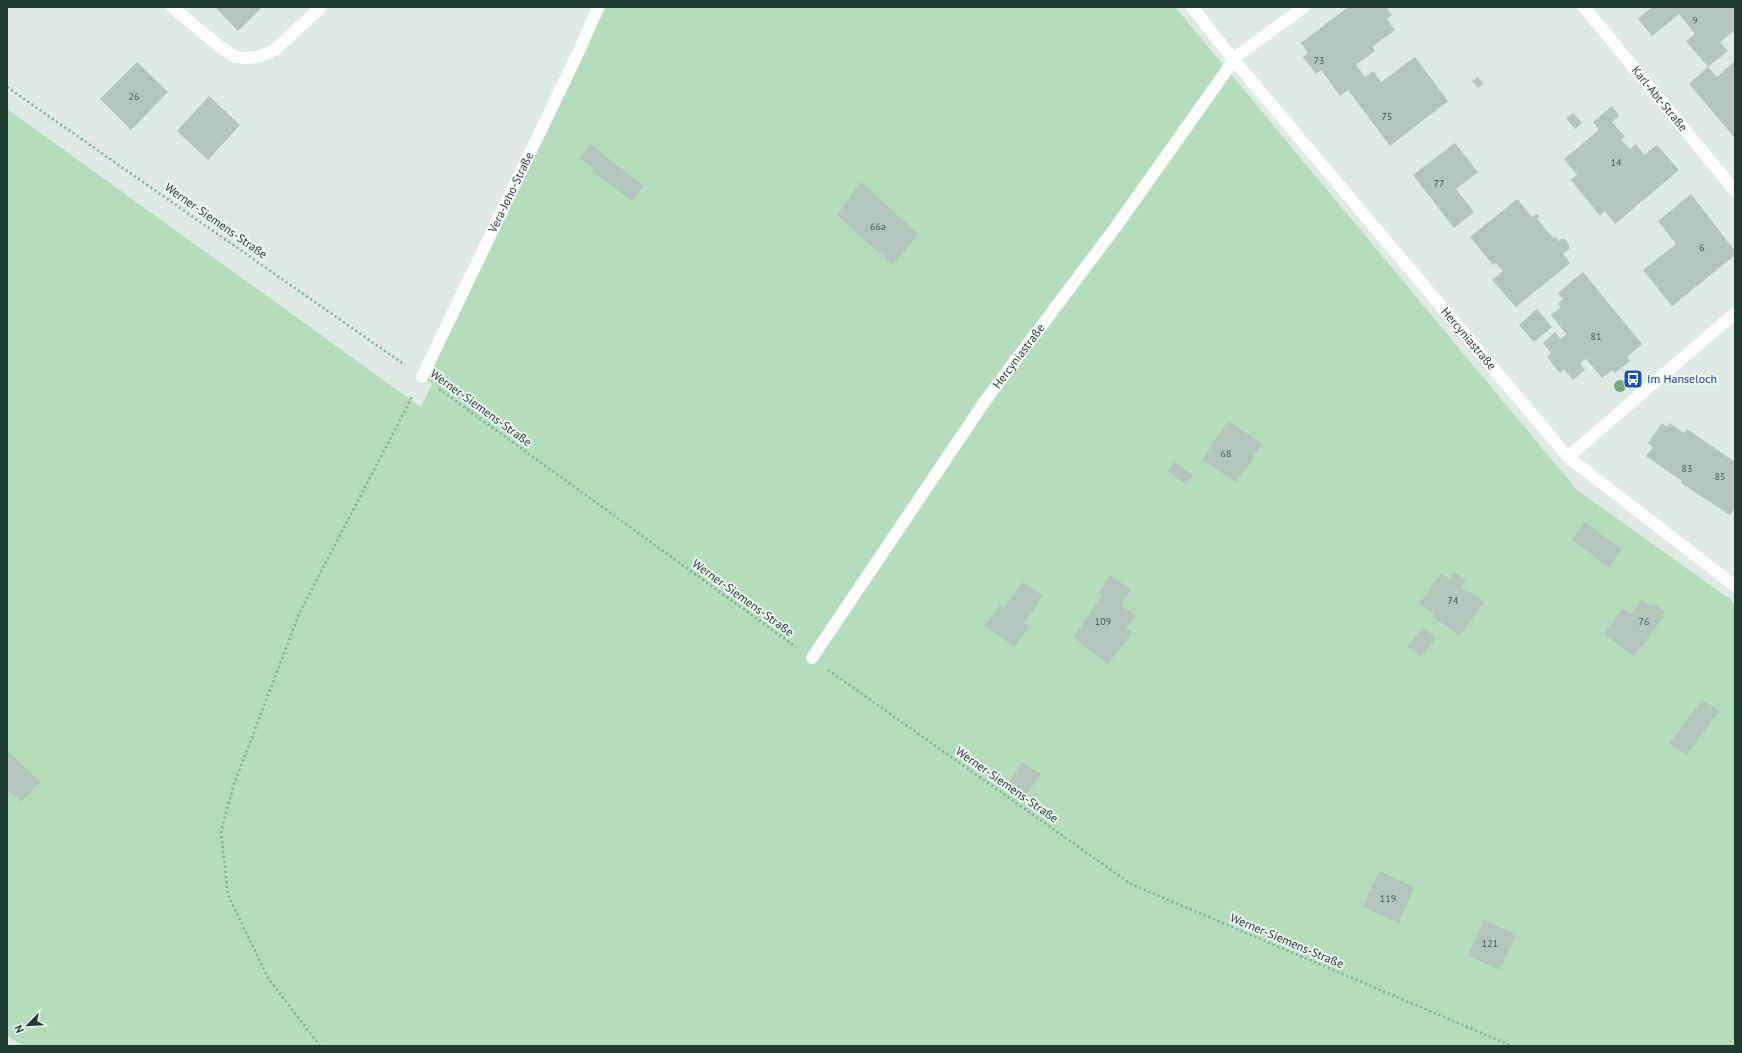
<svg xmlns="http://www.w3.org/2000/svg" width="1742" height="1053" viewBox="0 0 1742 1053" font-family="'PT Sans',sans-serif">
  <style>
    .green { fill: #b5ddbc }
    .building { fill: #b3c5bc }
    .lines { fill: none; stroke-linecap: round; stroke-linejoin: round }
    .path { stroke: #7daf9a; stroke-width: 2.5; stroke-dasharray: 2 3; stroke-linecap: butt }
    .service { stroke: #fff; stroke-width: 12 }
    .minor { stroke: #fff; stroke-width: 12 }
    .tree { fill: #7aa888 }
    .labels { text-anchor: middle; stroke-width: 4; stroke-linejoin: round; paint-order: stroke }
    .number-label { font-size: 10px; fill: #445d53 }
    .street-label { font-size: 12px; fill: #1f3a30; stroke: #eef7f1 }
    .transit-label { font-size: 12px; fill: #164399; stroke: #eef7f1; text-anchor: start }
  </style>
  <rect width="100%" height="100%" fill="#deeae3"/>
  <path class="green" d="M606,7H1175L1577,490L1735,603V1046H24L7,1036V109L421,407L432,384L423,377Z"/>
  <path class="building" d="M215,7H262L238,31Z
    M1348,7H1386L1392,15L1387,19L1395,30L1372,47L1375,51L1356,65L1365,77L1373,71L1381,82L1415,57L1448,101L1390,146L1348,90L1340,96L1321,70L1316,74L1303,57L1308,53L1301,43Z
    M1652,7H1735V30L1720,42L1728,51L1708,67L1686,41L1695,34L1679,14L1652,36L1638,19Z
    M1735,61V138L1689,84L1708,67L1717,77Z
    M137,62L168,92L131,130L100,99Z
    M1478,77L1483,84L1478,88L1472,81Z
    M209,96L240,125L208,160L177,131Z
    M1612,106L1619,116L1612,122L1625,137L1621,140L1630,149L1636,144L1644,155L1657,145L1679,170L1615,224L1605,211L1600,216L1571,180L1577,175L1564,159L1599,130L1593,122Z
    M1573,113L1582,123L1575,129L1566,118Z
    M1455,143L1478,172L1456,189L1474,212L1454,228L1413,175Z
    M590,144L644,186L632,201L592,171L594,169L580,158Z
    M861,182L918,234L893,265L837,215Z
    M1691,194L1735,251V255L1672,306L1643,270L1676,244L1658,221Z
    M1517,199L1532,217L1537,214L1539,217L1537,219L1554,239L1555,237L1559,241L1561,239H1565L1569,245V249L1563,254L1570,263L1516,307L1492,280L1503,271L1496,263L1493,265L1470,237Z
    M1583,272L1642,344L1627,357L1630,361L1615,373L1612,370L1602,378L1586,359L1580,363L1585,370L1573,380L1564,369L1560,373L1547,357L1551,353L1543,343L1555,332L1561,339L1566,334L1551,315L1561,307L1558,304L1563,299L1558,293Z
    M1537,309L1552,327L1534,342L1519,325Z
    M1228,421L1262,444L1252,458L1254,459L1236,482L1202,460Z
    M1662,423L1667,427L1670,423L1684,433L1687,429L1735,462V508L1730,515L1681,483L1682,481L1646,456L1653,447L1648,443Z
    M1175,462L1193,475L1186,485L1168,471Z
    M1584,522L1622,549L1609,567L1572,540Z
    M1454,572L1466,580L1461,588L1469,593L1470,592L1484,602L1460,636L1432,616L1434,614L1419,604L1442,573L1449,579Z
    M1110,575L1130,589L1122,606L1136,616L1126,628L1132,632L1108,664L1073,637L1103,595L1099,592Z
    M1023,582L1043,596L1024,623L1029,626L1014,647L985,626L1000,605L1004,608Z
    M1642,600L1650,606L1655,604L1664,612L1662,615L1664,616L1634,656L1604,634L1623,609L1630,615Z
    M1423,627L1436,638L1421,657L1408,646Z
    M1702,699L1719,711L1686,755L1670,743Z
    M8,751L40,782L21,802L7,789Z
    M1022,762L1041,774L1027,794L1009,782Z
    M1379,871L1414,887L1399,923L1363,907Z
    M1484,920L1516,934L1500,970L1468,956Z"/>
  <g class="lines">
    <path class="path" d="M7,87L405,365
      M439,389L796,647
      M828,670L1131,884L1512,1046
      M320,1046L268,978L228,895L221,832L233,787L299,614L413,395"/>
    <path class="service" id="s1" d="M422,377L580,49L598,7"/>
    <g class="minor">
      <path d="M172,7C185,17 224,53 237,57C250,60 265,55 276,49L321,7"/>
      <path id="s2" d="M1192,7L1233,59L1568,457L1735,586"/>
      <path id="s3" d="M1584,7L1735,191"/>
      <path d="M1568,457L1735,313"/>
      <path id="s4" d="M812,658L985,401L1115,228L1227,70L1233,59L1304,7"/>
    </g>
  </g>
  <circle class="tree" cx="1620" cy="386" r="6"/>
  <defs>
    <symbol id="bus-square" viewBox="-11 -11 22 22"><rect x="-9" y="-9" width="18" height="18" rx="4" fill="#1a4fb4" stroke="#eef7f1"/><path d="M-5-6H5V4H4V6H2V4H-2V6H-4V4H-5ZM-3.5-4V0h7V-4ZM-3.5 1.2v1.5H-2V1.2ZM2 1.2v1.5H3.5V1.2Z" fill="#fff"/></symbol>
  </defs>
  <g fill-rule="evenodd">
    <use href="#bus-square" x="1622" y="368" width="22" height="22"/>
  </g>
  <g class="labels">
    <g class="number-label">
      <text x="1695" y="24">9</text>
      <text x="1319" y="64">73</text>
      <text x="134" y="100">26</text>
      <text x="1387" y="120">75</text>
      <text x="1616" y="166">14</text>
      <text x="1439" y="187">77</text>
      <text x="878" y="230">66a</text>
      <text x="1702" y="251">6</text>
      <text x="1596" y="340">81</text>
      <text x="1226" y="457">68</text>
      <text x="1687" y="472">83</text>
      <text x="1720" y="480">85</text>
      <text x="1453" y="604">74</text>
      <text x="1103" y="625">109</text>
      <text x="1644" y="625">76</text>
      <text x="1388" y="902">119</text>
      <text x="1490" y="947">121</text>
    </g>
    <g class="street-label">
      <text dy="4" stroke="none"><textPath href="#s3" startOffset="119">Karl-Abt-Straße</textPath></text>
      <text dy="4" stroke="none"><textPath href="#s1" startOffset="205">Vera-Joho-Straße</textPath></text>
      <text transform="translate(216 221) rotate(35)" y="4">Werner-Siemens-Straße</text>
      <text dy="4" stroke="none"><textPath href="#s2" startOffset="432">Hercyniastraße</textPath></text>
      <text dy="4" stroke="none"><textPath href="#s4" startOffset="366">Hercyniastraße</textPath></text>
      <text transform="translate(481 408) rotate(36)" y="4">Werner-Siemens-Straße</text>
      <text transform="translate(743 598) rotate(36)" y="4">Werner-Siemens-Straße</text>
      <text transform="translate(1007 785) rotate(35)" y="4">Werner-Siemens-Straße</text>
      <text transform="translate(1287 941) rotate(23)" y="4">Werner-Siemens-Straße</text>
    </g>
    <g class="transit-label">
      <text x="1647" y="383">Im Hanseloch</text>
    </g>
  </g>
  <rect width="1742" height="1053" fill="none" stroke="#1f3a30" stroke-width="16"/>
  <g transform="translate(28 1025) rotate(246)" stroke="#eef7f1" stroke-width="3" paint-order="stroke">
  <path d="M0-3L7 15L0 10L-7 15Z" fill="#1f3a30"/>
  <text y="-6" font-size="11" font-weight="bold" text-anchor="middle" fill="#1f3a30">N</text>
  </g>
</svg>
